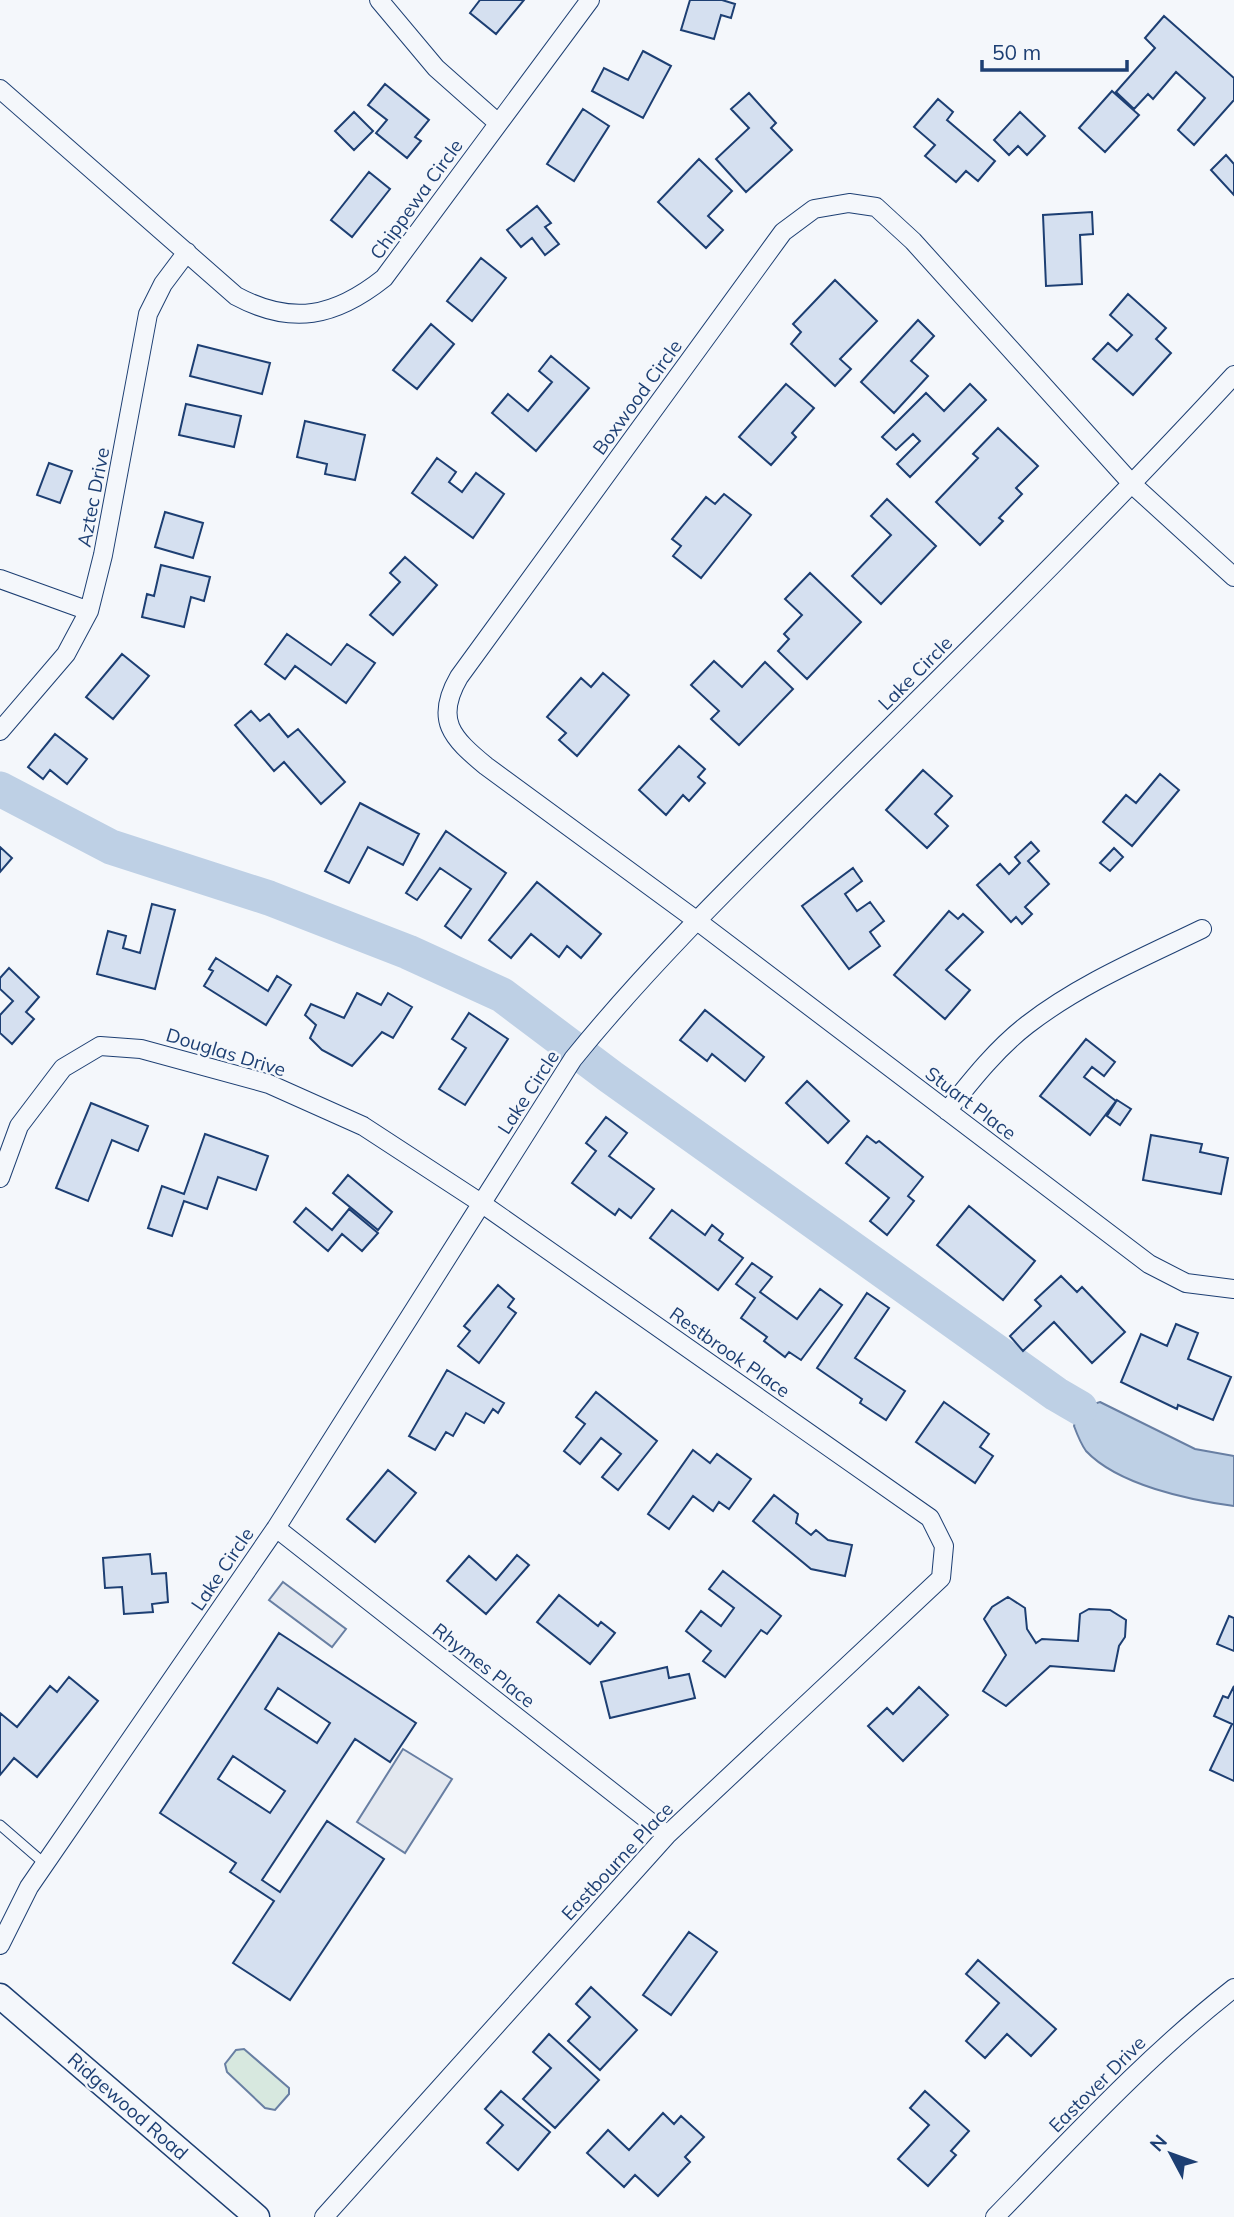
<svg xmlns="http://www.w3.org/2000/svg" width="1234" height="2217" viewBox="0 0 1234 2217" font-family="Mulish,sans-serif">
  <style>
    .green { fill: #d7e8df; stroke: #687fa3; stroke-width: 2 }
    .parking { fill: #e3e8f0; stroke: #687fa3; stroke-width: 2 }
    .water { fill: #bed0e5; stroke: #687fa3; stroke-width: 2 }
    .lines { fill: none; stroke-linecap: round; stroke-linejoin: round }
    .river { stroke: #bed0e5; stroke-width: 35 }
    .building { fill: #d5e0f0; stroke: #1d3f73; stroke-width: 2; fill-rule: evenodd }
    .lane-casing { stroke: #1d3f73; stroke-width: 11 }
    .street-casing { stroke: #1d3f73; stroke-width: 20 }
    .secondary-casing { stroke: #1d3f73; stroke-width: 27 }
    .lane { stroke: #f4f7fb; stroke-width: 9 }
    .street { stroke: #f4f7fb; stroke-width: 18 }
    .secondary { stroke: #f4f7fb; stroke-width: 24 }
    .labels { text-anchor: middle; stroke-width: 5; stroke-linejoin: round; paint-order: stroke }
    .street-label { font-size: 19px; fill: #1d3f73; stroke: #f4f7fb }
  </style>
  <rect width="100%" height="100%" fill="#f4f7fb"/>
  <path class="green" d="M244,2049L289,2088V2094L275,2110L265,2108L227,2072L225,2064L236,2050Z"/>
  <path class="parking" d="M283,1582L346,1629L332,1647L269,1600Z
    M403,1749L452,1779L405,1853L357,1822Z"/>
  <path class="water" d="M1100,1402L1195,1449L1234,1456V1506C1189,1500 1118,1485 1086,1451C1081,1444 1077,1434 1074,1426L1080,1408Z"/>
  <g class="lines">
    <path class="river" d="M0,789L111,847L269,898L408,952L502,995L611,1077L1056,1394L1080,1408"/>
  </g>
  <path class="building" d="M480,0H524L496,34L470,13Z
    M690,0H722L735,4L731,18L721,15L714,39L681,30Z
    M1164,16L1234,78V100L1194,145L1178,130L1205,98L1176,72L1153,99L1148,94L1134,109L1116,92L1155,48L1145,38Z
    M643,51L671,66L643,118L592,91L604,68L628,80Z
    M385,84L429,120L415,137L421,141L407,158L376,133L387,120L368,105Z
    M1112,91L1139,115L1105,152L1079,128Z
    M749,93L776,123L771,128L792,150L746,192L716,159L749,128L731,109Z
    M938,99L953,112L947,120L995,161L978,181L966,171L956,182L925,156L935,145L914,127Z
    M583,109L609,126L574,181L547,164Z
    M354,112L373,131L354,150L335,131Z
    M1020,112L1045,136L1027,155L1018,146L1009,155L994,140Z
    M1226,155L1234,164V195L1211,170Z
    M699,159L732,191L708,216L723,230L706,248L658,202Z
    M369,172L390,189L352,237L331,220Z
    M537,206L551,223L545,227L559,244L545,255L532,238L521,247L507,230Z
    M1092,212L1093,234L1080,235L1082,284L1046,286L1043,215Z
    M481,258L506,278L472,321L447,301Z
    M835,280L877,321L840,359L851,369L835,386L791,344L801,332L793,324Z
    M1128,294L1166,328L1156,339L1171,353L1133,395L1093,359L1108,343L1117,351L1132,335L1110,315Z
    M918,320L934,336L911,361L928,376L894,413L861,382Z
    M431,324L454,344L417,389L393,370Z
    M198,345L270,363L262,394L190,376Z
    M551,356L589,388L536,451L492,413L508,394L528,411L552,382L539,371Z
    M786,384L814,408L792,433L796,437L771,465L739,437Z
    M970,384L986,400L910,477L897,464L920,441L913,434L896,450L882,437L926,393L944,411Z
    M186,404L241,416L234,447L179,435Z
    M305,421L365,435L355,480L325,474L327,464L297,457Z
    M998,428L1038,466L1016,488L1022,494L999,518L1003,521L980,545L936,502L978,458L973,454Z
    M437,458L456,472L449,482L462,492L476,473L504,494L473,538L412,493Z
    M49,463L72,471L60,503L37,495Z
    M724,494L751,515L701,578L673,556L681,546L672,539L706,497L715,504Z
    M887,499L936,546L881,604L852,576L891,535L871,516Z
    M165,512L203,523L193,558L155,547Z
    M405,557L437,585L393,635L370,615L400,582L390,573Z
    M161,565L210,577L204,601L191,597L184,627L142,617L147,594L154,596Z
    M810,573L861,622L807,679L778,651L789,639L784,634L802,615L785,599Z
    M287,634L331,665L347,644L375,663L346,703L295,666L285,679L265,664Z
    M122,654L149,676L113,719L86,697Z
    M714,661L742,687L765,662L793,689L739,745L711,719L719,711L691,685Z
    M603,673L629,695L577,756L559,740L566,733L547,717L581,678L591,687Z
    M251,711L260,721L269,714L288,737L298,729L345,782L321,804L284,762L274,771L235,725Z
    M55,734L87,759L67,784L50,770L43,779L28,767Z
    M679,746L705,769L698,777L705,783L689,801L683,795L666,815L639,790Z
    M923,770L952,796L935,814L948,826L927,848L886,810Z
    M1160,774L1179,790L1132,846L1103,822L1126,795L1136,803Z
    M360,803L419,834L403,865L368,847L349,883L325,871Z
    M446,831L506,873L461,938L445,926L471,889L440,868L417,900L406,893Z
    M1031,842L1039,851L1028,861L1049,884L1025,907L1032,914L1022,924L1016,917L1011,922L977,885L1000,864L1009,874L1020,863L1015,857Z
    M0,847L12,858L0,872Z
    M1114,848L1123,857L1110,871L1100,863Z
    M853,868L862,881L845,894L857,911L870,902L884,921L870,932L880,946L849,969L802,906Z
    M537,882L601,934L581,958L567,946L559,957L531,934L511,958L489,940Z
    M152,904L175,910L155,989L97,974L108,931L126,936L123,948L140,953Z
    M949,911L958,919L963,914L983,932L946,970L970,990L945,1019L894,975Z
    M216,958L268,991L277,976L291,985L266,1025L204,986L213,971L209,969Z
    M9,968L39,997L26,1012L34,1019L12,1044L0,1033V1015L13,1001L0,989V978Z
    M357,993L381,1005L388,993L412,1007L393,1038L382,1032L352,1066L322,1050L310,1038L316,1025L305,1015L311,1004L344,1018Z
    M705,1010L764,1057L745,1081L712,1054L707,1061L680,1040Z
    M469,1013L508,1039L465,1105L439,1089L466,1048L452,1039Z
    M1086,1039L1115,1062L1104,1076L1092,1067L1084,1077L1116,1101L1090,1135L1040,1096Z
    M807,1081L849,1121L828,1143L786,1103Z
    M1117,1100L1131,1109L1120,1125L1107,1116Z
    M91,1103L148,1126L138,1151L112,1140L88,1201L56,1188Z
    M606,1117L627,1133L609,1156L654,1189L631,1218L619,1209L615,1215L572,1183L596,1151L586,1143Z
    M205,1134L268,1156L256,1190L218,1177L207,1209L184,1201L172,1236L148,1228L162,1186L184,1194Z
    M1151,1135L1202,1144L1200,1152L1228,1158L1221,1194L1143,1180Z
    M867,1136L876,1143L879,1141L923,1177L908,1196L914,1201L887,1235L870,1221L889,1198L846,1163Z
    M348,1175L392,1212L378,1230L333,1193Z
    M969,1206L1035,1261L1003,1300L937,1245Z
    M306,1208L332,1230L349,1209L378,1233L362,1251L342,1234L328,1251L294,1222Z
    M672,1210L705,1235L712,1225L723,1234L719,1240L743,1258L718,1290L650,1238Z
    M752,1263L772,1277L760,1292L797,1319L820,1289L842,1305L801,1360L789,1352L785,1357L764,1341L767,1337L741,1318L755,1298L736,1284Z
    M1061,1276L1077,1292L1082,1287L1125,1332L1092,1363L1054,1322L1023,1351L1010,1336L1041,1306L1035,1300Z
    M498,1285L514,1299L508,1307L516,1313L479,1363L458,1346L470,1331L464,1326Z
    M867,1293L889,1308L855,1358L905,1391L886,1420L860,1403L862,1399L817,1368Z
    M1176,1324L1198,1333L1188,1359L1231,1377L1213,1420L1178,1405L1177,1409L1121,1382L1141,1334L1167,1346Z
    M447,1370L504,1403L498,1413L493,1409L484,1423L466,1413L453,1436L446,1432L435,1450L409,1436Z
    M596,1392L657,1441L618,1490L602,1477L621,1454L601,1438L580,1464L564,1451L585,1424L576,1417Z
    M944,1402L989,1434L980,1447L993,1456L975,1483L916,1442Z
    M693,1450L710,1463L717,1454L751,1479L729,1509L719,1502L713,1511L693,1496L669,1529L648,1514Z
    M388,1470L416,1493L375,1542L347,1519Z
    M774,1495L798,1514L796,1523L811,1535L816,1530L828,1540L852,1545L845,1576L811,1569L753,1521Z
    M150,1554L152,1574L166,1573L168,1602L152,1604L153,1612L124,1614L122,1587L105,1588L103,1558Z
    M517,1555L529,1565L486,1614L447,1581L469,1556L496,1580Z
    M723,1571L781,1616L767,1634L761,1630L725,1677L703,1661L711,1651L686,1631L701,1611L721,1626L734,1608L709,1589Z
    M559,1595L598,1626L601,1622L615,1633L590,1664L537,1622Z
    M1008,1597L1025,1608L1027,1629L1036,1643L1042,1639L1078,1641L1080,1614L1089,1609L1110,1610L1126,1620L1125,1637L1119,1646L1114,1671L1050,1666L1006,1706L983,1691L1006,1655L984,1619L992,1607Z
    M1229,1616L1234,1618V1651L1217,1644Z
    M279,1633L416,1723L390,1762L355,1739L262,1880L280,1892L327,1821L384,1859L290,2000L233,1963L274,1901L230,1872L236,1863L160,1813ZM278,1688L330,1723L317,1743L265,1709ZM233,1756L285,1791L270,1813L218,1779Z
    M667,1667L669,1678L689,1674L695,1698L610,1718L601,1682Z
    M69,1677L98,1701L37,1777L14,1758L0,1775V1713L17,1727L50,1686L57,1692Z
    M1234,1686V1781L1210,1770L1232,1724L1214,1716L1223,1696L1228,1698Z
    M919,1687L948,1715L903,1761L868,1726L887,1708L893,1714Z
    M689,1932L717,1952L671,2015L643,1995Z
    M978,1960L1056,2029L1031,2056L1007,2034L985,2058L966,2041L999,2003L966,1974Z
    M591,1987L637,2030L600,2070L568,2041L590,2017L576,2004Z
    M549,2034L599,2080L555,2128L523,2099L551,2068L533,2052Z
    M501,2091L550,2132L518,2170L487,2143L503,2125L485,2109Z
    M925,2091L969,2131L951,2151L956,2155L928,2186L898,2159L929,2125L910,2108Z
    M663,2113L674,2124L681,2116L704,2137L685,2157L690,2162L658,2196L635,2175L624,2187L587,2153L608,2130L629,2150Z"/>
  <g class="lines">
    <defs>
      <path id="lane" d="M0,1825L45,1864"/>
      <path id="street" d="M379,0L436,68L498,123
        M0,89L236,296C292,326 335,317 384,278L590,0
        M1234,577L1133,485L913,241L876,207L849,203L814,209L783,232L459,677C434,720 452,738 486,766L696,920L1149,1264L1186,1283L1234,1289
        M0,579L89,611
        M0,731L66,654L89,611L103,555L148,314L163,284L187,252
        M947,1111C971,1081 996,1049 1027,1025C1080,984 1142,958 1202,929
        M0,1178L19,1126L63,1068L100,1046L141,1049L269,1084L363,1126L481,1203L930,1518L944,1546L941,1578L667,1835L324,2217
        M276,1528L667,1835
        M0,1945L29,1887L276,1528L573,1059C654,959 747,870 838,779C972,646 1106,514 1234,375
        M995,2217C1072,2138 1147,2056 1234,1988"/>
      <path id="secondary" d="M0,1996L257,2217"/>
    </defs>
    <use href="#lane" class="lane-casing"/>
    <use href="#street" class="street-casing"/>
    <use href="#secondary" class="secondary-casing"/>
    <use href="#lane" class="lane"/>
    <use href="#street" class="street"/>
    <use href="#secondary" class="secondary"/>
  </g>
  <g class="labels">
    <g class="street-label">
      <text transform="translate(416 199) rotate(-54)" y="7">Chippewa Circle</text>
      <text transform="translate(637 397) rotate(-54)" y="7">Boxwood Circle</text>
      <text transform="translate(93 497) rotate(-79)" y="7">Aztec Drive</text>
      <text transform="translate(915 673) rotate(-45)" y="7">Lake Circle</text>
      <text transform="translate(226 1052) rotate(17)" y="7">Douglas Drive</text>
      <text transform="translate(528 1092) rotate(-57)" y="7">Lake Circle</text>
      <text transform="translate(971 1103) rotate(37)" y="7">Stuart Place</text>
      <text transform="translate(730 1352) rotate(35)" y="7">Restbrook Place</text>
      <text transform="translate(222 1569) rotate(-56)" y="7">Lake Circle</text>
      <text transform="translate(484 1665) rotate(38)" y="7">Rhymes Place</text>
      <text transform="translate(617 1861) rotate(-47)" y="7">Eastbourne Place</text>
      <text transform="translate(1097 2084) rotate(-45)" y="7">Eastover Drive</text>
      <text transform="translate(128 2106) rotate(41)" y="7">Ridgewood Road</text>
    </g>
  </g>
  <g transform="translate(1171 2154) rotate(311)" stroke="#f4f7fb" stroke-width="5" paint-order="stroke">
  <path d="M0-5L12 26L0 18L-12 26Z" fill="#1d3f73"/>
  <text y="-10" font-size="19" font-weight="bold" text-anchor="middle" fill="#1d3f73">N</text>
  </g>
  <path d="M982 60v10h145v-10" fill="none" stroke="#1d3f73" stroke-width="3.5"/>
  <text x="992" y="60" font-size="21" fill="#1d3f73" stroke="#f4f7fb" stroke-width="5" paint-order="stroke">50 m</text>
</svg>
